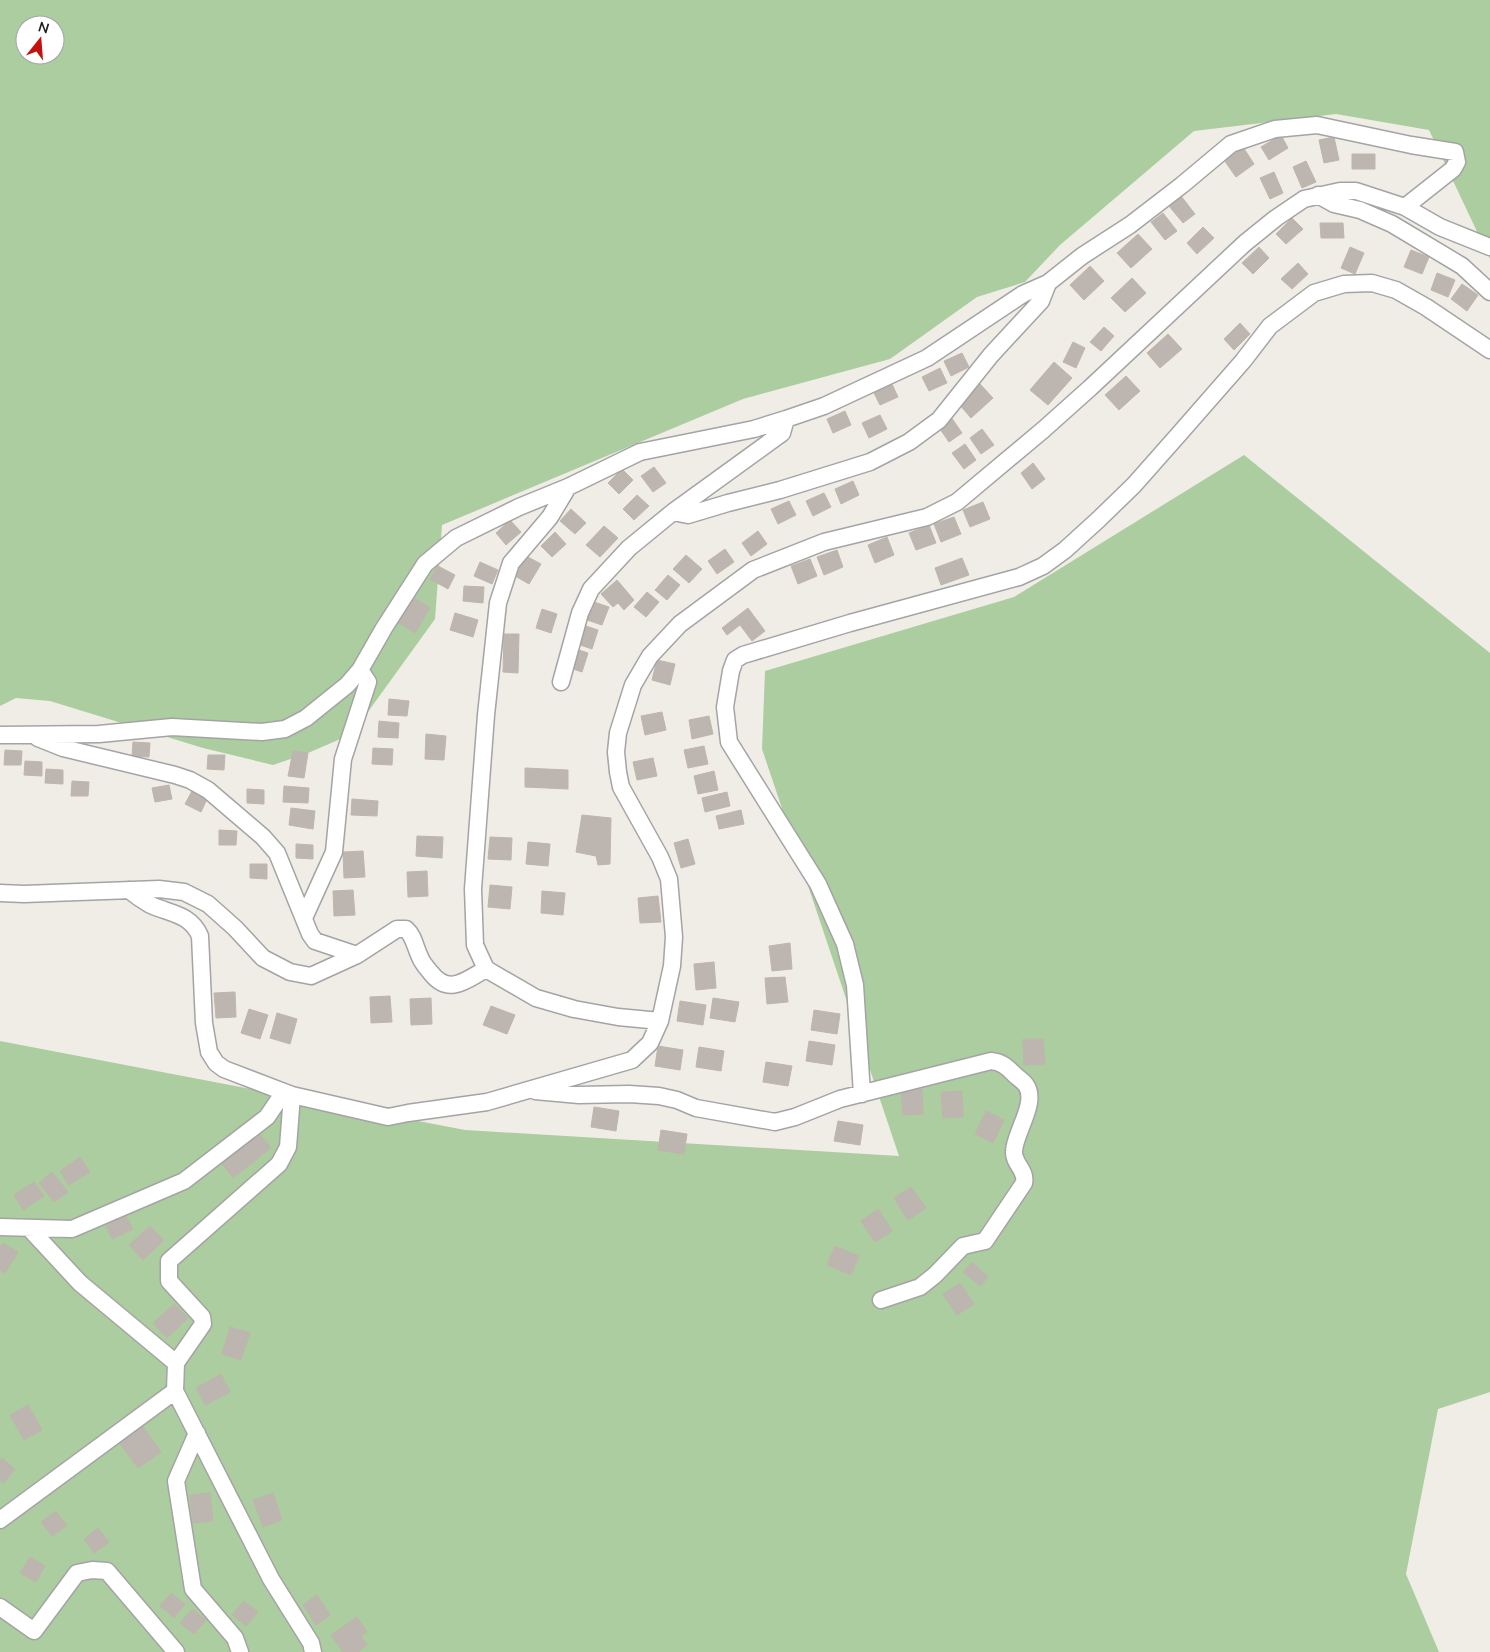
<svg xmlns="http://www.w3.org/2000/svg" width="1490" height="1652" viewBox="0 0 1490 1652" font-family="Mulish,sans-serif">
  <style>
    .forest { fill: #abcd9f; fill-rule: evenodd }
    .building { fill: #bdb6b0; stroke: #c1b5aa }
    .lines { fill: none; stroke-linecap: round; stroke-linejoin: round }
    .minor-casing { stroke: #a4a4a4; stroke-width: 19 }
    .minor { stroke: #fff; stroke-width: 16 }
  </style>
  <rect width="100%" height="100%" fill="#f0ede7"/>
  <path class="forest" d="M0,0H1490V259L1429,130L1336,114L1194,131L1060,245L1025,282L977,297L890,359L743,399L442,525L435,619L352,734L308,753L273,765L203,748L50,701L16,698L0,706ZM25,25H55V55H25Z
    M1244,455L1490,653V1392L1438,1409L1406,1574L1439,1652H0V1041L465,1130L899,1156L762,749L765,671L1014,597Z"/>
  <path class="building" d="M1281,135L1288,148L1269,160L1261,147Z
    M1334,137L1339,160L1324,163L1319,140Z
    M1243,147L1254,164L1236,177L1224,160Z
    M1352,154H1375V169H1352Z
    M1306,161L1316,182L1302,188L1293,167Z
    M1274,172L1283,193L1270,199L1260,178Z
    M1181,196L1195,214L1183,223L1169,206Z
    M1163,213L1177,231L1165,240L1151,222Z
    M1292,218L1303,229L1286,244L1276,234Z
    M1320,223H1343L1344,238H1321Z
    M1203,227L1214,238L1197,254L1187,243Z
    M1138,234L1152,249L1131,268L1117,253Z
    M1259,247L1269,258L1253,274L1242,263Z
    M1350,247L1364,253L1355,274L1341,268Z
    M1411,250L1429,257L1422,274L1404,267Z
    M1298,263L1308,274L1292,289L1281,279Z
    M1090,266L1104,281L1084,300L1070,285Z
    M1437,273L1455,280L1448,297L1431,290Z
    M1132,278L1146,293L1125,312L1111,298Z
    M1462,284L1478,295L1467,311L1451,299Z
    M1240,323L1250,334L1234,350L1224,339Z
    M1104,327L1114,336L1101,351L1090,342Z
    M1168,334L1182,349L1160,368L1147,353Z
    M1073,342L1085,348L1076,368L1063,362Z
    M962,353L969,367L951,376L944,361Z
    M1054,362L1072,378L1048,405L1030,390Z
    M940,368L947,383L929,391L922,377Z
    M1126,376L1140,391L1119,410L1105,395Z
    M891,382L898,397L880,405L873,391Z
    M980,384L993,398L971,418L959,404Z
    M845,411L851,425L833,433L827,419Z
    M880,415L887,429L869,438L862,423Z
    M951,417L962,433L949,442L938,426Z
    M982,429L994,445L981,454L970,438Z
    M965,444L976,460L964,469L952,453Z
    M1033,463L1045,479L1032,489L1021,473Z
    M654,467L666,483L653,492L641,476Z
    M622,469L633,480L619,494L608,483Z
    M853,481L859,495L841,504L835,489Z
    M824,493L831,507L813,516L806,501Z
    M637,495L649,506L634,520L623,509Z
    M789,501L796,515L778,524L771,509Z
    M983,502L990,519L970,527L963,510Z
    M571,509L586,523L575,534L560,521Z
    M954,517L961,534L941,542L934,524Z
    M510,520L521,532L506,545L496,533Z
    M929,525L936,543L916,550L909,533Z
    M604,526L618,538L600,557L586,545Z
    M758,531L767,544L751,556L742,543Z
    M555,532L566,544L552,557L541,546Z
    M887,537L894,555L875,563L868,545Z
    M725,549L734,562L717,574L708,561Z
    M837,550L843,567L824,575L817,557Z
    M686,555L702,569L689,583L673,569Z
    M526,556L541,564L529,584L515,576Z
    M962,558L969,575L941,585L935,568Z
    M810,559L817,576L798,584L791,566Z
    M480,562L498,570L492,584L474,576Z
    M438,566L455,575L448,589L430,579Z
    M668,575L680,585L667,600L655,590Z
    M617,580L634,600L624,610L618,603L613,607L601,594Z
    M464,586L484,587L483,603L463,601Z
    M647,592L659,602L646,617L634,607Z
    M413,597L430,608L415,633L398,622Z
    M594,602L609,607L602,625L587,620Z
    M748,608L765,631L752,641L740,625L727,635L722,628Z
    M542,609L557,614L551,633L536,628Z
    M455,613L478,620L473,637L450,630Z
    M583,625L598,630L592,649L577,644Z
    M504,634H519L518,673L503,672Z
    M573,648L588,653L582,672L567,667Z
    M657,660L675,664L670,685L652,680Z
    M389,699L409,701L407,716L388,715Z
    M662,712L666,730L645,735L641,716Z
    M709,716L713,734L692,739L689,720Z
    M379,721L399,723L398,738L378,737Z
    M426,734L446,736L444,760L425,759Z
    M133,742L150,743L149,757L132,756Z
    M704,746L708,764L688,768L684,750Z
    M373,748L393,749L392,765L372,764Z
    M5,750L22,751L21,765H4Z
    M293,751L308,753L304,778L288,776Z
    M208,755H225L224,770L207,769Z
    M653,758L657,776L637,780L633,762Z
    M25,761L42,762V776L24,775Z
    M525,768L568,770V789L525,787Z
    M46,769L63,770V784L45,783Z
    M714,771L718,790L698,794L694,776Z
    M72,781L89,782L88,796H71Z
    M169,785L172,799L155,802L152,788Z
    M284,786L309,788L308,803L283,802Z
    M247,789L264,790V804L247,803Z
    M192,791L207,799L201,812L185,804Z
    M727,792L730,806L705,812L702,798Z
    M352,799L378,801L377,816L351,815Z
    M291,808L315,811L313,829L289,825Z
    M741,810L744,824L719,829L716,816Z
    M582,815L611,818L610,864L598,865L596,856L576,852Z
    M219,830L237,831L236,845H219Z
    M417,836L443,837L442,858L416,856Z
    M490,837L512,838L511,860L488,859Z
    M688,839L695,864L681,868L674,843Z
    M528,842L550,844L548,866L526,864Z
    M296,844L313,845V859L296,858Z
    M363,851L365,877L344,878L343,852Z
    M250,864H267V879L250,878Z
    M427,871L428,896L408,897L407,872Z
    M490,885L512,887L510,909L488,907Z
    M353,890L355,915L334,916L333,891Z
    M542,891L565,893L563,915L541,913Z
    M658,896L661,922L640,923L638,898Z
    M790,943L792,969L772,971L769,946Z
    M714,962L716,988L696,990L694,964Z
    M785,977L788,1002L767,1004L765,978Z
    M235,992L236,1017L216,1018L214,993Z
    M390,996L392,1022L371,1023L370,997Z
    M431,998L432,1024L411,1025L410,999Z
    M713,998L739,1002L735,1022L710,1018Z
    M680,1001L706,1005L703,1025L677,1021Z
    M491,1006L515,1015L507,1034L483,1025Z
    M249,1009L268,1015L260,1039L241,1033Z
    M814,1010L840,1014L837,1034L811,1030Z
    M277,1013L297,1019L290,1044L270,1038Z
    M1023,1039H1043L1045,1064L1024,1065Z
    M809,1041L835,1045L832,1065L806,1061Z
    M658,1046L683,1050L680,1070L655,1066Z
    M699,1047L724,1051L721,1071L696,1067Z
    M766,1062L792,1066L788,1086L763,1082Z
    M922,1089L923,1114L903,1115L901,1090Z
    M962,1091L963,1117L943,1118L941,1092Z
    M594,1107L619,1111L616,1131L591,1127Z
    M986,1111L1004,1120L993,1143L975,1134Z
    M838,1121L863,1125L860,1145L834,1141Z
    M661,1130L687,1134L684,1154L658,1150Z
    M259,1133L271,1148L233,1178L222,1164Z
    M80,1157L90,1172L69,1185L60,1171Z
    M52,1172L68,1192L54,1202L39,1183Z
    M34,1182L44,1196L23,1210L14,1195Z
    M911,1187L926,1208L908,1220L894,1198Z
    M878,1209L892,1231L875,1242L861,1221Z
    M126,1216L133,1229L112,1239L106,1226Z
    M150,1226L164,1240L143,1260L129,1245Z
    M3,1243L18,1252L5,1273L0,1270V1248Z
    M835,1246L859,1256L851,1275L827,1265Z
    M972,1262L988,1277L980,1286L963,1272Z
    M960,1283L974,1304L957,1315L943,1294Z
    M174,1304L188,1318L167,1338L153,1323Z
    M230,1327L250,1333L241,1360L222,1354Z
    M221,1374L230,1392L205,1405L196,1388Z
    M28,1405L42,1430L24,1440L10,1415Z
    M141,1424L161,1452L138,1468L118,1441Z
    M2,1458L15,1469L4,1483L0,1480V1460Z
    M210,1493L213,1521L193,1523L190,1495Z
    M273,1493L282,1520L263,1527L253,1500Z
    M56,1511L67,1526L52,1536L41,1522Z
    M98,1528L109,1542L94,1553L84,1539Z
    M30,1557L45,1566L36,1582L20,1573Z
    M171,1593L185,1604L174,1618L160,1606Z
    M317,1595L330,1615L316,1625L303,1605Z
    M244,1601L258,1612L246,1626L232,1615Z
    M192,1609L206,1620L194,1634L180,1623Z
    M357,1617L367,1632L361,1636L367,1645L359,1651L360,1652H343L331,1635Z"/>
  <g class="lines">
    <defs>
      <path id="minor" d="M1318,195L1334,204L1360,210L1392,224L1462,266L1490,292
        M568,487L550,517L511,563L498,603L486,715L473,889L475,945L486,969L536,998L574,1009L618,1017L660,1021
        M673,512L782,433L786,419
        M561,682L580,613L591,589L629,548L673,512L688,515L728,503L780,490L870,462L909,442L939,420L991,355L1041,301L1048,283
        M0,735L99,734L172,727L262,732L285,729L306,718L347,685L360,670L384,628L425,564L456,538L519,507L568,487L640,452L754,429L786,419L824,406L927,358L1023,294L1048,283L1082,256L1130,225L1182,185L1231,144L1275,129L1317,125L1411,145L1455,152L1457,162L1453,169L1405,207
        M38,738L63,748L175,775L190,780L208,790L263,837L277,853L310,934L315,941L357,955
        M129,890C135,895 142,900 149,904C169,914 190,913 200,936L204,1023L209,1052L216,1063L224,1069L292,1095L388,1117L408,1113L487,1102L632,1060L650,1043L660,1021L672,966L674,937L669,879L660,857L621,787L618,772L616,752L618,733L633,685L650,656L680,624L753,570L824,542L927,517L957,502L1043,430L1090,388L1245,243L1276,218L1304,199L1340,191H1356L1405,207L1440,227L1490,247
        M0,893L24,894L159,889L184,892L208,904L235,928L263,958L290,972L311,976L357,955L397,929H406C414,936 415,947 420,957C422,963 427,968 431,973C449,996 466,980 486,969
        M304,918L334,852L343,759L368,682L360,670
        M535,1091L579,1095L629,1094L659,1096L677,1100L696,1108L775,1122L795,1117L840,1099L991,1061C1002,1062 1007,1067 1014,1074C1018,1078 1023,1081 1026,1085C1038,1102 1015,1132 1014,1151C1013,1164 1027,1170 1024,1183L985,1241L963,1246L935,1275L920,1287L881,1300
        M862,1094L855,985L845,944L818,884L729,742L725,707L731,671L735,660L743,655L850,623L1019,577L1043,566L1065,550L1099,519L1134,485L1180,433L1243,361L1270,326L1314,293L1344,284L1372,283L1396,290L1426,307L1490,350
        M292,1095L288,1147L279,1164L169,1261V1281L202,1317L203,1324L176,1363L175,1391L271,1579L311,1643L313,1652
        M0,1227L72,1229L184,1181L267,1117L284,1092
        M29,1228L80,1283L176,1363
        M197,1433L176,1481L193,1589L235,1638L240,1652
        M0,1520L175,1391
        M0,1607L34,1631L77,1573L92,1570L107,1571L176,1652"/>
    </defs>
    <use href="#minor" class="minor-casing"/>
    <use href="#minor" class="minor"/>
  </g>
  <g transform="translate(40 40) rotate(17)"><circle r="24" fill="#ffffff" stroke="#a6a6a6"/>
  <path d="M0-4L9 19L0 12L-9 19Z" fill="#c3110d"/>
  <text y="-8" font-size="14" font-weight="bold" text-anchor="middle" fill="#202020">N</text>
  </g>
</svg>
